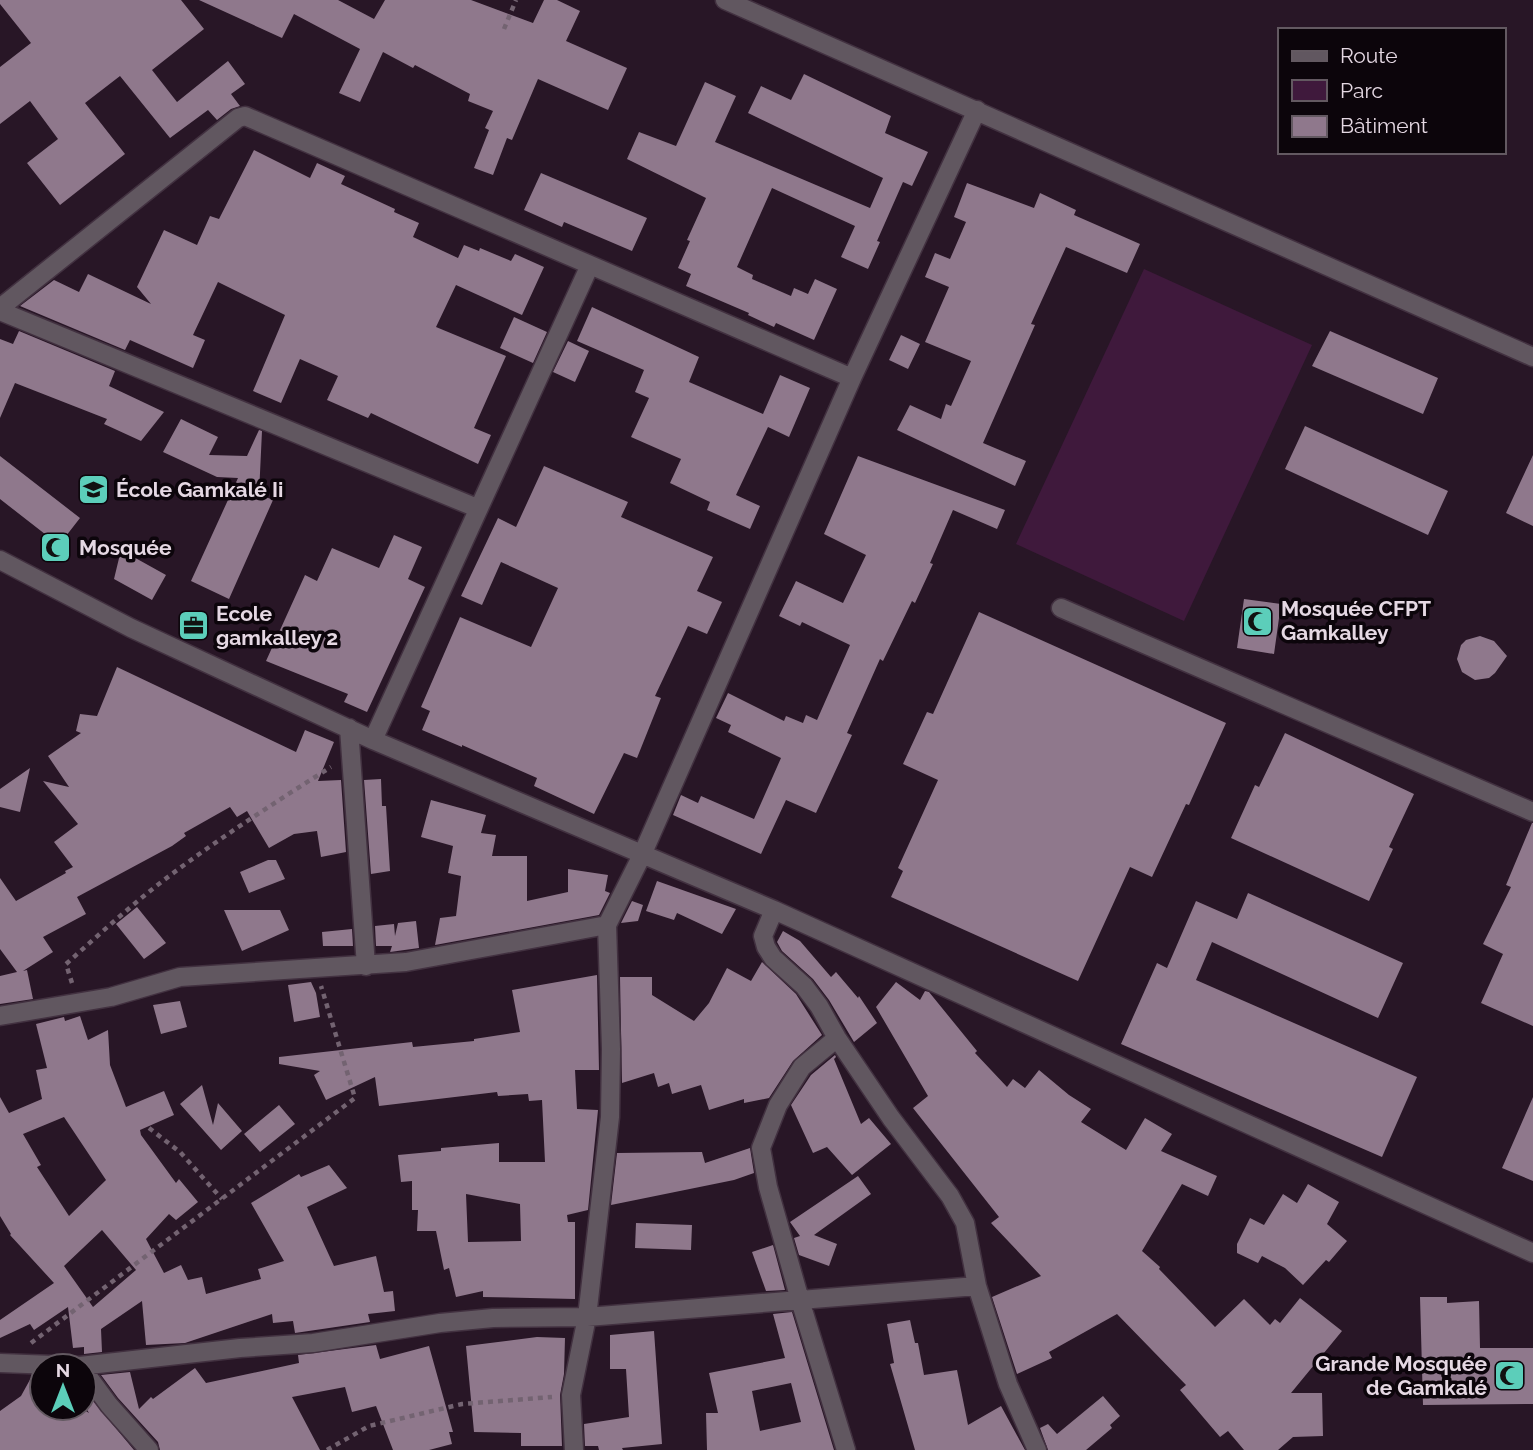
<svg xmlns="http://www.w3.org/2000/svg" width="1533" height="1450" viewBox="0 0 1533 1450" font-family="Raleway,sans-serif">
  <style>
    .green { fill: #3f193c }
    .building { fill: #8f788c; fill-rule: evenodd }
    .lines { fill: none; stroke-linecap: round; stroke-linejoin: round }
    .minor-casing { stroke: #423140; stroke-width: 21 }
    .path { stroke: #736371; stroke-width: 4.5; stroke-dasharray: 5 5; stroke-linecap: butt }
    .minor { stroke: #615760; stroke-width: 18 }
    .labels { text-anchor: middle; stroke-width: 7; stroke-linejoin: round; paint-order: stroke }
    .poi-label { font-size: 21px; font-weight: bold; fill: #e5d8e3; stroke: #0c050b; text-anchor: start }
  </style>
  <rect width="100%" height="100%" fill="#281626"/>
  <path class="green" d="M1144,269L1312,345L1184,621L1016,544Z"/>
  <path class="building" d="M0,0H181L204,29L152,70L177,102L228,61L245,84L231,94L240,106L231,109L217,120L208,110L170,138L120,76L85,103L125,154L60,205L27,163L58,139L30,101L0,124V67L31,43L0,4Z
    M199,0H338L374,19L385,0H471L533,23L544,0H557L580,11L566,41L627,68L608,110L538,79L512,140L507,138L493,175L474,168L489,130L485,128L493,111L468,101L470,94L415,65L413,68L383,52L360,102L339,93L360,49L294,14L282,38Z
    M804,74L891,116L885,133L928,152L912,186L903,182L877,241L880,242L868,269L841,257L855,226L772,188L737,267L753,275L752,279L791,296L794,288L808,294L815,279L837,289L814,340L776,323L774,327L748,315L749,313L686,286L691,274L678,268L690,241L687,240L706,198L627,159L639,132L676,146L705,82L736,96L715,142L870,208L883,178L748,113L761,86L791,100Z
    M254,150L310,178L317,163L345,176L341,184L395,209L394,212L419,223L413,237L458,258L464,245L479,251L480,248L511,261L515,254L544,267L522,315L456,285L436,327L506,356L474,428L491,435L478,464L371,413L368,418L327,400L338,376L300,359L281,403L253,391L285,315L218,282L193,335L205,340L193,368L130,340L125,350L20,306L54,280L79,292L88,274L151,304L137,287L164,230L197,245L210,216L219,219Z
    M541,173L647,218L632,251L564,222L562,227L524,210Z
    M967,183L1034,208L1040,193L1076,210L1074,215L1140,244L1127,273L1066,247L1031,324L1035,325L983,443L1026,461L1015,486L897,430L910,405L941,419L946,404L951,406L971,361L925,342L949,287L925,277L935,253L950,259L966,222L954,217Z
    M592,307L699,357L689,382L763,414L780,375L810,388L789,437L768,427L736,495L760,506L750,529L707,510L710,502L670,483L681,459L631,437L649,398L635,392L644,370L577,341Z
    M514,317L547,332L533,363L500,348Z
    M19,331L115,371L109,386L164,412L141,441L104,424L107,419L15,383L0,418V339L13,344Z
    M1330,331L1438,378L1423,414L1312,366Z
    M901,335L920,344L908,369L889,360Z
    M568,341L589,351L575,382L553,372Z
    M181,419L218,437L209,455L247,456L259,430L262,431L259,494L273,500L229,599L191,581L238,478L217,477L163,452Z
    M1305,426L1448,491L1428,535L1285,469Z
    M1533,455V526L1506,513Z
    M0,456L80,518L59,545L0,499Z
    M858,456L1005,510L997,529L953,510L930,563L933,564L915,603L912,601L883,661L880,659L847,733L852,735L816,813L786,800L761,854L673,815L681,795L698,803L701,796L754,819L781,758L728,732L731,725L716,718L728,693L784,721L786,716L803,723L806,715L817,720L850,645L802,622L800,626L779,616L796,581L843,603L866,555L824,534Z
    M544,466L628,502L621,517L713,557L697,591L722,602L707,634L688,626L655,696L661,698L637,758L624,753L594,814L534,786L537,778L462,745V747L422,730L430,711L421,707L460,617L531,647L558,588L501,562L482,605L461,596L498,518L516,527Z
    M394,535L422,547L408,579L425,587L367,712L344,702L348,694L266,661L305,575L317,581L332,548L379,568Z
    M121,550L166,575L152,600L114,579Z
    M1244,599L1281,604L1274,654L1237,648Z
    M979,612L1226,723L1189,805L1186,804L1152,877L1130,867L1078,981L891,897L903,871L898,868L938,780L903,764L927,712L933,714Z
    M1480,636L1494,641L1507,656L1495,673L1489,678L1475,680L1462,672L1457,659L1461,645L1466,640Z
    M117,667L296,752L305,730L334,742L318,781L341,780L346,852L321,857L317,831L294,834L269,848L247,811L237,817L230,807L184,833L186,836L172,846L77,897L86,914L43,937L53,952L23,971L27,970L33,999L0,1004V976L17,972L0,949V878L16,901L66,873L65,871L73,867L54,842L78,824L43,781L69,787L48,756L81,733L76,731L80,714L97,716Z
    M1285,733L1414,794L1389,847L1393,849L1369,901L1231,838L1255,785L1259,787Z
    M30,768L20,812L0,807V789Z
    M381,779L382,806H386L390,871L371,874L364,780Z
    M431,800L486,815L481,833L496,835L492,856H527V901L568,892V869L608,875L605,891L610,893L599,915L435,945L440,918L456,916L461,876L448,873L453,846L421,837Z
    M1532,823H1533V1026L1481,1003L1503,954L1483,944L1511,887L1506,885Z
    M268,860H276L285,879L249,893L240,872Z
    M657,881L736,909L722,934L677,913L674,920L646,911Z
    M1248,893L1403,963L1378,1018L1212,942L1196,980L1417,1077L1382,1157L1121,1044L1157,963L1167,968L1196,901L1237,919Z
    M632,901L643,905L638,921L621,923Z
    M137,907L166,943L144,959L116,924Z
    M224,910H280L289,930L242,951Z
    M416,921L419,948L390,952L392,946H376L375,926L394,924L395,936L398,923Z
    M352,929L353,946H323L322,932Z
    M783,931L800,941L831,977L836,972L858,998L859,996L877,1023L854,1042L829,1000L813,979L782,951L777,942Z
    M762,962L796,994L822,1035L793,1061L769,1098L744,1103V1099L709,1110L701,1085L672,1094L669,1083L658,1087L654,1073L622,1083L620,977H652V995L694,1021L709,1003L727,968L751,981Z
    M597,975L599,1070H575L577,1109L598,1110L588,1210L567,1215L568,1222H575V1299L483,1297V1291L456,1297L449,1268L444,1270L436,1231H417L418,1210H412V1181L401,1182L398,1155L441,1151V1148L499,1143V1162H545L542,1100L529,1101L528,1094L498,1096L497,1092L379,1106L375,1077L326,1100L314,1075L320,1071L279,1064V1057L412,1042L413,1047L474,1041V1039L520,1032L512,990ZM466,1194L520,1204L521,1241L468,1242Z
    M311,982L316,993L320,1017L294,1022L288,985Z
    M896,982L920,1000L925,991L929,992L977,1051L975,1053L1007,1087L1013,1079L1025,1088L1039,1070L1069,1095L1091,1109L1081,1122L1126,1150L1145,1118L1172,1134L1161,1151L1217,1176L1208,1196L1182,1184L1142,1251L1160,1267L1159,1269L1215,1327L1244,1299L1270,1325L1275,1319L1280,1323L1300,1298L1342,1331L1291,1393H1322L1323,1436L1293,1437L1278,1450H1244L1228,1431L1220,1437L1180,1390L1186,1385L1117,1314L1049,1352L1052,1358L1017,1374L992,1297L1041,1276L991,1223L999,1217L913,1108L928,1096L876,1007Z
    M180,1001L187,1027L161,1034L153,1005Z
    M80,1016L88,1040L108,1030L110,1065L126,1107L164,1091L174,1115L140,1130L141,1135L176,1183L179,1179L198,1202L176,1220L169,1214L146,1239L164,1273L181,1265L188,1280L202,1277L206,1294L261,1279L258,1269L284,1261L251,1203L299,1174L301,1177L329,1165L347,1188L307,1207L334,1266L376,1256L384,1292L393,1291L395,1311L368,1314L370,1322L295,1333L293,1321L273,1323L272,1314L185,1343L146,1345L142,1301L101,1329L102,1352L84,1354V1347L73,1348L68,1307L34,1330L30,1324L0,1338V1320L54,1283L10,1235L11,1234L0,1216V1097L9,1113L42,1099L36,1070L47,1068L36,1024L64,1017L65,1021ZM64,1117L106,1180L69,1216L37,1167L41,1165L23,1134ZM102,1230L136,1270L93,1307L64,1266Z
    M835,1055L836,1057L834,1059L861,1124L869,1118L891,1144L852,1175L827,1147L813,1153L791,1105L811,1075Z
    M202,1085L213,1125L218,1103L242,1131L221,1150L180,1104Z
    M1533,1097V1181L1502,1168Z
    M279,1105L295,1124L260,1152L244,1134Z
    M750,1148L754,1173L734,1180L611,1205L617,1153L702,1152L705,1163Z
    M858,1176L871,1194L814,1235L837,1244L829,1266L799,1255L794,1238L800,1236L790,1222Z
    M1308,1184L1339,1202L1327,1224L1347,1241L1329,1262L1326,1260L1303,1285L1285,1268L1262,1256L1258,1263L1237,1253V1244L1250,1218L1264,1225L1283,1194L1297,1203Z
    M636,1223L692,1225L691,1250L635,1248Z
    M773,1245L785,1290L766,1291L752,1252Z
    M1420,1297H1447V1303L1479,1301L1480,1348H1533V1404L1423,1405Z
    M792,1312L834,1450H707L706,1413H718L709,1373L785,1358L773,1314ZM791,1383L801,1422L760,1431L752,1391Z
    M910,1320L915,1343H918L924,1375L957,1370L968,1425L1001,1406L1025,1450H915L890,1364L894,1363L887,1324Z
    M654,1331L662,1444L622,1448L623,1450H599L598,1446H585L584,1424L629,1417L626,1369H610V1335Z
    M537,1337L565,1338L564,1374L560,1395L562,1446H521V1433L474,1432L466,1346Z
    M376,1345L380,1359L429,1346L453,1432H449L452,1444L429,1450H393L376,1406L352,1412L345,1387L292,1397L320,1450H160L158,1442L118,1398L101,1375L130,1372L139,1409L151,1397L153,1399L195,1368L206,1383L299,1363L298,1355Z
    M32,1376H42V1408H81L89,1413L84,1405V1390L134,1450H0V1411L21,1396Z
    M1103,1396L1120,1416L1110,1425L1112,1428L1086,1450H1048L1040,1428L1048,1424L1057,1434Z"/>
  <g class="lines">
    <defs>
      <path id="minor" d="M725,0L1533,357
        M0,308L238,118L245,116L852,378L977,110
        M0,311L477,508
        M0,560L131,628L373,740L774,910L1533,1253
        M1061,608L1533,812
        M349,728L366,966
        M373,740L590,265
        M774,910L763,936L766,947L773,958L804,986L819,1006L837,1038L891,1118L950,1196L965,1223L977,1286L1008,1384L1037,1450
        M0,1016L111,997L180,977L406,962L607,925
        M837,1038L802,1067L778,1105L761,1148L768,1187L800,1300L977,1286
        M0,1363L80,1366L240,1348L313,1343L440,1323L493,1318L587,1317L800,1300L846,1450
        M84,1371L109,1405L149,1450
        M574,1450L571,1395L587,1317L610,1117L611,1049L607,925L642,855L852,378"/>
    </defs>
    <use href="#minor" class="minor-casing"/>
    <path class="path" d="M504,29L516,0
      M72,983L66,964C103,931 140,897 180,868C229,832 280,799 331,767
      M149,1128L180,1152L222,1199
      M31,1343L355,1098L321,986
      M327,1450L369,1426L462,1404L552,1397"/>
    <use href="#minor" class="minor"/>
  </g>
  <defs>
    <symbol id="school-square" viewBox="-11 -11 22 22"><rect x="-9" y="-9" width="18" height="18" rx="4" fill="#5cceba" stroke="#0c050b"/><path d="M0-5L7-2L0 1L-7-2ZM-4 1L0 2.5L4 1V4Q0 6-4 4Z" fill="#111"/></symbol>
    <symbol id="mosque-square" viewBox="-11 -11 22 22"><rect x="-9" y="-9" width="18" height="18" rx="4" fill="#5cceba" stroke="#0c050b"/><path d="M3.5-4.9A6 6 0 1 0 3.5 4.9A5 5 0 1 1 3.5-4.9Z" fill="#111"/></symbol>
    <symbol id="office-square" viewBox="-11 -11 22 22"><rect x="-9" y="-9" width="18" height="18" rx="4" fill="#5cceba" stroke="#0c050b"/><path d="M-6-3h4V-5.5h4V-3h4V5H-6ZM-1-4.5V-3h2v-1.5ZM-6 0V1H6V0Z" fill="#111"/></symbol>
  </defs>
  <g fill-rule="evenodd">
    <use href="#school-square" x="76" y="472" width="35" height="35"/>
    <use href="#mosque-square" x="38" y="530" width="35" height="35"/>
    <use href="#mosque-square" x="1240" y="604" width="35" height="35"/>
    <use href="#office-square" x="176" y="608" width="35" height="35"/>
    <use href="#mosque-square" x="1492" y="1358" width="35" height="35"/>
  </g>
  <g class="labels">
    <g class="poi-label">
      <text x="116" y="497">École Gamkalé Ii</text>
      <text x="79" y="555">Mosquée</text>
      <text x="1281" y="616">Mosquée CFPT<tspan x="1281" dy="24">Gamkalley</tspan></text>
      <text x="216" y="621">Ecole<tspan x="216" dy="24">gamkalley 2</tspan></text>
      <text x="1487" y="1371" text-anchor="end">Grande Mosquée<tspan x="1487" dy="24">de Gamkalé</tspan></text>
    </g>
  </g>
  <rect x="1278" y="28" width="228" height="126" fill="#0c050b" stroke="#635961" stroke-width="2"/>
  <rect x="1292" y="51" width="35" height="10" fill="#615760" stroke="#635961" stroke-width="2"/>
  <text x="1340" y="63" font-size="21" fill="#e5d8e3">Route</text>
  <rect x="1292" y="80" width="35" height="21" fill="#3f193c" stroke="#635961" stroke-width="2"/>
  <text x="1340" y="98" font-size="21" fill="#e5d8e3">Parc</text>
  <rect x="1292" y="116" width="35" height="21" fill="#8f788c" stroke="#635961" stroke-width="2"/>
  <text x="1340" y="133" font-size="21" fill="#e5d8e3">Bâtiment</text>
  <g transform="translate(63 1387)"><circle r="33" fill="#0c050b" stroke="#635961" stroke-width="2"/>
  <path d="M0-5L12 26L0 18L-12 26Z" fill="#5cceba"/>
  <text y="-10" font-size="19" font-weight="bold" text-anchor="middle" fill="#e5d8e3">N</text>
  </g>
</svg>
